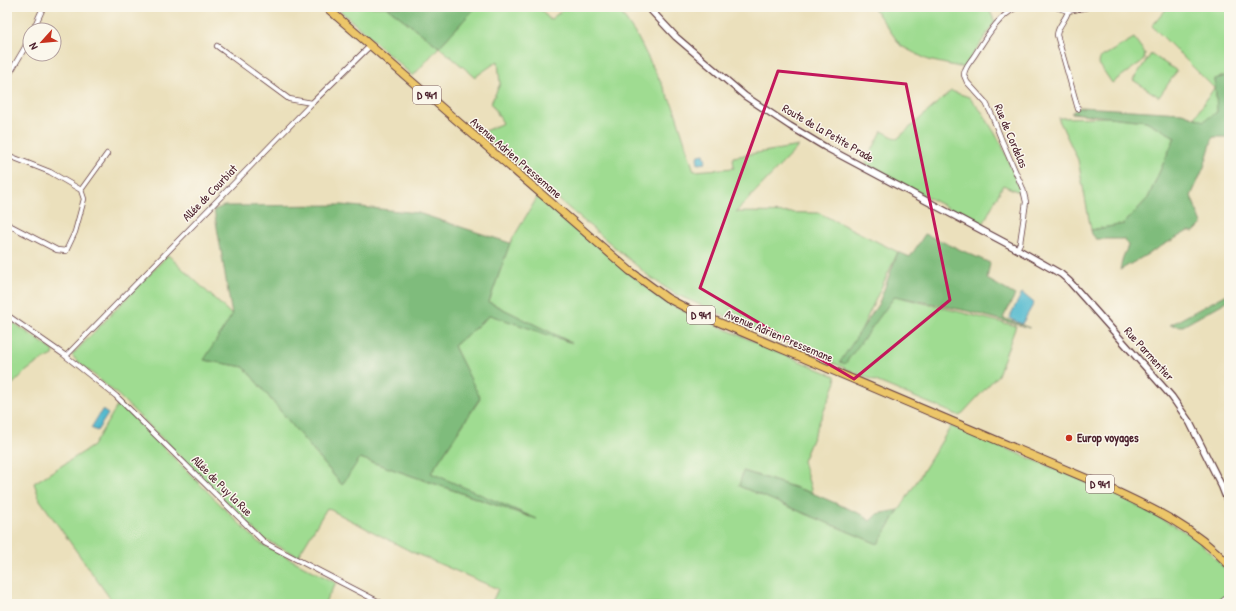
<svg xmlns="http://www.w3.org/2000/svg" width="1236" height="611" viewBox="0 0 1236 611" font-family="'Patrick Hand',sans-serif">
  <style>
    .green { fill: #9fdc91; stroke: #747e5e }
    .forest { fill: #7fbc7b; stroke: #646e53 }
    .water { fill: #52bacf; stroke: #4e6c7d }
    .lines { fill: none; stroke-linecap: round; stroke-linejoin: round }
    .minor-casing { stroke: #623c41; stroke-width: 6 }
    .tertiary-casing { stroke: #623c41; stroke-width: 8 }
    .primary-casing { stroke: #623c41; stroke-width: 9 }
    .minor { stroke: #fff; stroke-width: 4.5 }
    .tertiary { stroke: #fff; stroke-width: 5.5 }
    .primary { stroke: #ecc669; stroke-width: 7 }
    .marked { fill: none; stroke: #c2185b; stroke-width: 3; stroke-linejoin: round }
    .poi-dot { fill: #c8321e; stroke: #fbf7ec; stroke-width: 1.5 }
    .labels { text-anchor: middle; stroke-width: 3; stroke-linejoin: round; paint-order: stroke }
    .shield { fill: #fbf7ec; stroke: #7f6065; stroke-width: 1 }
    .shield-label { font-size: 11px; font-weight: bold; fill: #4a1f2b }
    .street-label { font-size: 12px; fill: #4a1f2b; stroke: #fbf7ec }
    .poi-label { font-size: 12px; font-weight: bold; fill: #4a1f2b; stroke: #fbf7ec; text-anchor: start }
  </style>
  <rect width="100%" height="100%" fill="#fbf7ec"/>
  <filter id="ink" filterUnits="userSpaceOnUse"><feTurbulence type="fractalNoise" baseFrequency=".025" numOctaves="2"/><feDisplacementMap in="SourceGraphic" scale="8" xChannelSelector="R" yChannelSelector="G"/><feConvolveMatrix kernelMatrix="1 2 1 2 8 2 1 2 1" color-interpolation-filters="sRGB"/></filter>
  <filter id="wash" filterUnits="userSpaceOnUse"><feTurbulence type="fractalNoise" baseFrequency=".012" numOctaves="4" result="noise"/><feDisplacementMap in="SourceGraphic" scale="16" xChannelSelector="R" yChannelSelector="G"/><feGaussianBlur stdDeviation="0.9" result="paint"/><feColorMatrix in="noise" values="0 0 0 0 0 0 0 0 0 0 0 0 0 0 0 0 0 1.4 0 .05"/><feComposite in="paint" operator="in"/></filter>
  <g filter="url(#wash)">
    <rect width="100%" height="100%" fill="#ebe0bc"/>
    <path class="green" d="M336,7H387L439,47L476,7H539L550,20L566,7H617L638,38L674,108L694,171L734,168L733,157L799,146L736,212L819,213L898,252L846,362L895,296L1016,326L998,375L960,416L847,369L675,294L650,277L480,133L503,123L491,103L500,84L498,61L475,77L439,47L413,76Z
      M873,7H993L990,11L995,22L964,68L928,60L901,46Z
      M1168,7H1229V75L1215,79L1217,112L1204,122L1195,117L1214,88L1152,26Z
      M1134,38L1145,53L1144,60L1112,83L1099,64L1100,58Z
      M1151,54L1177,71L1159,97L1133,80Z
      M951,91L969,97L982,112L1002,145L1021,193L1003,185L982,226L867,165L866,162L882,131L897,139Z
      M1109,117L1146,121L1175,137L1148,198L1124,224L1091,230L1078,160L1058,118Z
      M538,196L657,296L676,307L766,347L835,376L836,382L803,461L812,493L744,471L739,486L878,544L951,426L1112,492L1182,530L1197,539L1229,573V594L1216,604H491L498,589L412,552L327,508L298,556L264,539L118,395L75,359L72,355L168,255L232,315L205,360L244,367L341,484L360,458L530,517L431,473L480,399L454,346L490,315L568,341L489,302L510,243Z
      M7,318L54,351L53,355L37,363L25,372L7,390Z
      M119,403L258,542L336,583L324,604H114L40,500L34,483L93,446Z"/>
    <path class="forest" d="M387,7H476L439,47Z
      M1229,75V137H1213L1204,167L1191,196L1202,224L1194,232L1188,231L1120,270L1123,257L1128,246L1125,239H1096L1092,234L1091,230L1124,224L1148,198L1175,137L1146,121L1071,113L1080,107L1182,113L1204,121L1217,112L1215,79Z
      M342,205L418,213L510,243L489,302L572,343L490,315L454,346L480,398L431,473L537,519L360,458L342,485L244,367L204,360L232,315L214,210L224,206Z
      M925,234L990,263L987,279L1015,295L1003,318L1030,328L967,311L895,296L845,364L840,362L879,303L898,252L910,257Z
      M1229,293V300L1183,326L1170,325Z
      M743,471L812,493L863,515L870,521L877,514L899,510L878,544L739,486Z"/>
    <path class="water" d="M704,154L706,161L705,163L698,164L697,157L699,155Z
      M1022,293L1034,303L1022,324L1009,318Z
      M102,410L108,414L97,431L91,428Z"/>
  </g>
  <g filter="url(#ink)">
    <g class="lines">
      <defs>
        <path id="minor" d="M1017,7C997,17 986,38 974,56C970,62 964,68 964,75L967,82L986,103L991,113L1002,141L1023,189L1026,202L1020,243L1017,249
          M1056,7L1068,11L1088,7
          M1068,11C1066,20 1058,25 1057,35L1078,109
          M33,30L42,10
          M217,46L289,99L312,103
          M7,78L24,49L30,37
          M7,155L50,172L81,190L84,199L75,232L66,251L57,250L7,224
          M81,190L107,154
          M7,315L63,354L116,396L265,543L383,604
          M66,356L312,103L370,46
          M1219,604L1229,596"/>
        <path id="tertiary" d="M648,7L676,37L745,96L790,126L825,147L1017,249L1061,274L1069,281L1172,397L1190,423L1222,487L1229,505"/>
        <path id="primary" d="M326,7L630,271L667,298L690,310L1102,485C1150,507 1193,526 1229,565"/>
      </defs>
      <use href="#minor" class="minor-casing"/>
      <use href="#tertiary" class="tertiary-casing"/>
      <use href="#primary" class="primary-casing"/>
      <use href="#minor" class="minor"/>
      <use href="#tertiary" class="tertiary"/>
      <use href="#primary" class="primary"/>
    </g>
  </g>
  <path class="marked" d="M778,71L906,84L950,300L854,379L700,288Z"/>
  <circle class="poi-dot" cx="1069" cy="438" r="4"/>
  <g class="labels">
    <g class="shield">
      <rect x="413" y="86" width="28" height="18" rx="3"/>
      <rect x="687" y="306" width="28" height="18" rx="3"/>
      <rect x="1086" y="475" width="28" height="18" rx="3"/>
    </g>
    <g class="shield-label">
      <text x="427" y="99">D 941</text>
      <text x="701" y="319">D 941</text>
      <text x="1100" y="488">D 941</text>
    </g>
    <g class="street-label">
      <text transform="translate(828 133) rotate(30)" y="4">Route de la Petite Prade</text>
      <text transform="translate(1011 136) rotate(67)" y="4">Rue de Cordelas</text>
      <text transform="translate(516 158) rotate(41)" y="4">Avenue Adrien Pressemane</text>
      <text transform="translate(210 193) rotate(-46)" y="4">Allée de Courbiat</text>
      <text transform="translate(779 336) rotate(23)" y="4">Avenue Adrien Pressemane</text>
      <text transform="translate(1149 354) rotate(48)" y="4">Rue Parmentier</text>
      <text transform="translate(222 486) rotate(45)" y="4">Allée de Puy la Rue</text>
    </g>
    <g class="poi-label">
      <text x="1077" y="442">Europ voyages</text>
    </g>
  </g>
  <rect width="1236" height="611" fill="none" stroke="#fbf7ec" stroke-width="24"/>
  <g transform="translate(42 42) rotate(243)"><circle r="19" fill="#fbf7ec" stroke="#b4a19f"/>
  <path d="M0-3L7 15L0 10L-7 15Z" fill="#c8321e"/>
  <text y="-6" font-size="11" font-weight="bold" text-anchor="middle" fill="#4a1f2b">N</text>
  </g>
</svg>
